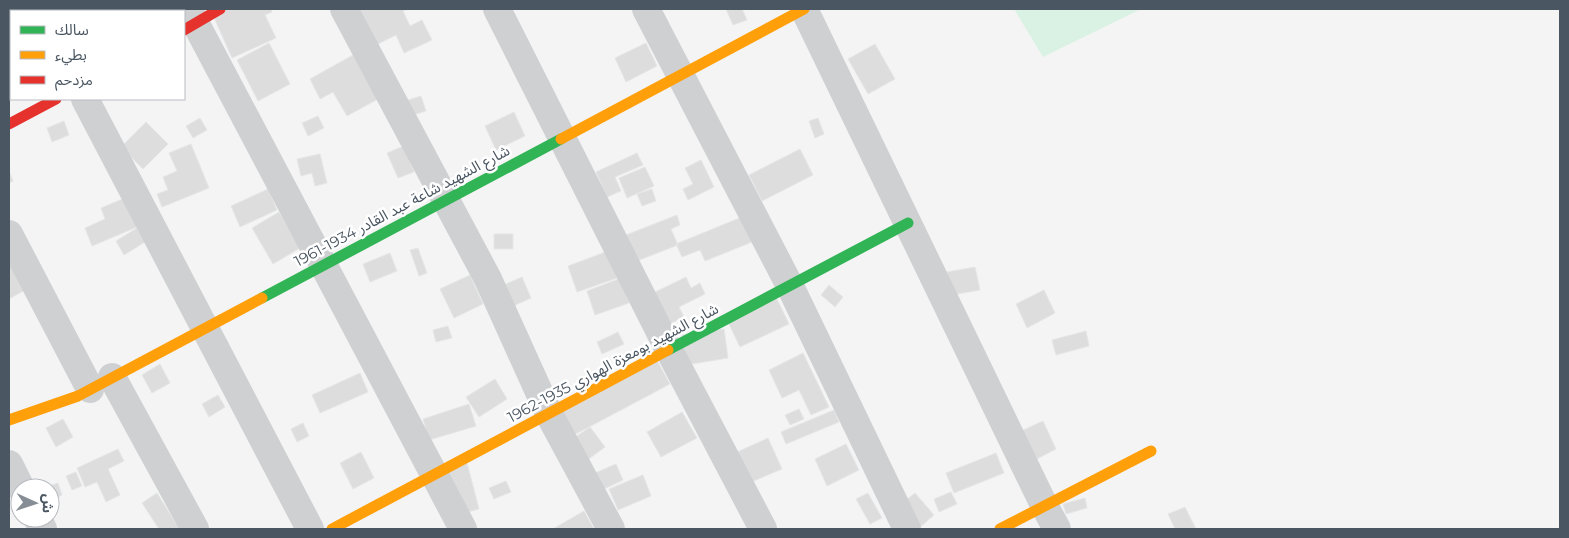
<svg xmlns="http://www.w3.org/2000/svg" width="1569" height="538" viewBox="0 0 1569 538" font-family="Montserrat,'Noto Sans Arabic',sans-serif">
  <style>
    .green { fill: #d9f2e3 }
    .building { fill: #ddddde; stroke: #e5e6e7 }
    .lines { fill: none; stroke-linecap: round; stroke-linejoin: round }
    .street { stroke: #ced0d2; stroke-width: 28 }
    .fast { stroke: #30b455; stroke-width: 11 }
    .slow { stroke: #ff9f0a; stroke-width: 11 }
    .jam { stroke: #e5322d; stroke-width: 11 }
    .labels { text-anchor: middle; stroke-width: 5; stroke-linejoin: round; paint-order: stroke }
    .street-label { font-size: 15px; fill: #4a5661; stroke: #fff }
  </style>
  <rect width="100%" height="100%" fill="#f4f4f4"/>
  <path class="green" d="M1014,9H1141L1043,57Z"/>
  <path class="building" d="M222,9H271L272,12L265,15L276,38L232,58L212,13Z
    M359,9H408L403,11L410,26L422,20L432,40L404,53L396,35L376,45Z
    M726,9H742L747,20L733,25Z
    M269,43L290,84L258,101L237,60Z
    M646,43L657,66L626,82L615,58Z
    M875,44L895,79L868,94L848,59Z
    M353,55L378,99L347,116L333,92L320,99L310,79Z
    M421,96L426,111L413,115L408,100Z
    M514,112L525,136L496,150L485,126Z
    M318,116L324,128L308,136L302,123Z
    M200,118L207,130L193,138L186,126Z
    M818,118L824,134L815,138L809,121Z
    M64,121L69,135L52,142L47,128Z
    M146,122L168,144L143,169L121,147Z
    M191,144L209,188L162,207L157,194L168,190L163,177L177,171L169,153Z
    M404,146L414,172L398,178L387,153Z
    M800,149L813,175L762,201L749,175Z
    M637,153L643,165L615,177L621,191L607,197L596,172Z
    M320,154L327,183L315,186L312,173L301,176L297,159Z
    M701,160L714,187L688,200L683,189L693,184L685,168Z
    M645,167L654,186L627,198L619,178Z
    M9,171L13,181L9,183Z
    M268,189L277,210L240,227L231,206Z
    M652,189L656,201L642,206L637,194Z
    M125,198L137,227L92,246L85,228L105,219L101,208Z
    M279,212L300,248L273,264L252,228Z
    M677,215L680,225L671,229L678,245L637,261L626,235Z
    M742,217L752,242L705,261L700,250L682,257L676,244Z
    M137,228L145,242L124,255L116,241Z
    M494,234H513V249H494Z
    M418,248L427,273L419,276L410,250Z
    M608,251L617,278L577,292L568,266Z
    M390,253L397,271L370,282L363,264Z
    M9,262L25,290L9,299Z
    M975,267L980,290L952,295L947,272Z
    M470,275L483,304L454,318L440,289Z
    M522,277L531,298L509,308L499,287Z
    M686,277L691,288L700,283L705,294L679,307L684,317L665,326L649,295Z
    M621,278L629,303L595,315L587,291Z
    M829,285L843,297L835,307L821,295Z
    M1044,290L1055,313L1027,328L1016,304Z
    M775,295L789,324L740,347L726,318Z
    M448,326L452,338L436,342L433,330Z
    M724,329L728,358L686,365L682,335Z
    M1086,331L1089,346L1056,355L1052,340Z
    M618,332L624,344L602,354L597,342Z
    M803,353L829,407L811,415L799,390L782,398L769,370Z
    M654,355L670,384L572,436L557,407Z
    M160,364L170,383L152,393L142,375Z
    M360,373L368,392L320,413L312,395Z
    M495,379L507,399L479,417L466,397Z
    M218,395L225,407L209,417L202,404Z
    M469,404L476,426L429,440L423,419Z
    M799,409L804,419L790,425L785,415Z
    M834,410L839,422L786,444L781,432Z
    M682,412L697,438L661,457L647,432Z
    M63,419L73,437L56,447L46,428Z
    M1043,421L1056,449L1033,461L1019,432Z
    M303,423L309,436L297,442L291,429Z
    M590,427L605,447L586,461L571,440Z
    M768,438L782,469L749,483L735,453Z
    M846,444L859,470L827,486L815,459Z
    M118,449L124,461L108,469L120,495L106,502L97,482L85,487L77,468Z
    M361,452L374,478L353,489L340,463Z
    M996,453L1004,473L954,493L946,473Z
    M467,463L479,509L460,514L447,469Z
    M616,464L623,480L602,490L595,473Z
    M76,472L82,486L72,490L66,476Z
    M643,475L651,496L618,510L609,489Z
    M506,481L511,492L494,499L489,488Z
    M58,483L62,495L51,500L50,488L46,487Z
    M951,492L957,504L939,512L934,499Z
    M157,493L179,528L177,529H159L142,503Z
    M868,493L882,518L870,524L856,499Z
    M915,493L934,515L919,528L900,505Z
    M1085,498L1087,508L1066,514L1063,504Z
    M1185,507L1196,529H1175L1168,514Z
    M584,511L594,529H553Z"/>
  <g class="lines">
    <path class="street" d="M37,9L38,11
      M188,9L463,529
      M344,9L488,279L549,414L611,529
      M497,9L669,350L763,529
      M646,9L790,286L907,529
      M804,9L1044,505L1057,529
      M85,99L310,529
      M9,234L90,389
      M112,377L195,529
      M9,464L21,488
      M37,518L43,529"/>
    <path class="fast" d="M262,298L561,139
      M668,350L908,223"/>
    <path class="slow" d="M561,139L804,9
      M9,420L78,396L262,298
      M332,529L668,350
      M1000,529L1151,451"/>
    <path class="jam" d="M184,30L220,9
      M9,124L56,99"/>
  </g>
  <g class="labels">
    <g class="street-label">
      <text transform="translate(402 206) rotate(-28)" y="5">شارع الشهيد شاعة عبد القادر 1934-1961</text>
      <text transform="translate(613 363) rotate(-28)" y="5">شارع الشهيد بومعزة الهواري 1935-1962</text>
    </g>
  </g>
  <rect width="1569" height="538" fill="none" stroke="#4a5661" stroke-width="20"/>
  <rect x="10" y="10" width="175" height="90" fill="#ffffff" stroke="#b7bbc0"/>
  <rect x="20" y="26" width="25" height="8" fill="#30b455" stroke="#b7bbc0"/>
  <text x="55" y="35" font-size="15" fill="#4a5661">سالك</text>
  <rect x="20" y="51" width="25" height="8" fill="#ff9f0a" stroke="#b7bbc0"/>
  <text x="55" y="60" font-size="15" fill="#4a5661">بطيء</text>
  <rect x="20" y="76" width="25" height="8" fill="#e5322d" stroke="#b7bbc0"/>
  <text x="55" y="85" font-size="15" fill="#4a5661">مزدحم</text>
  <g transform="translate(35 503) rotate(93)"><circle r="24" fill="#ffffff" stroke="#b7bbc0"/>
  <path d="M0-4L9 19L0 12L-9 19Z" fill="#868d94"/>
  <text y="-8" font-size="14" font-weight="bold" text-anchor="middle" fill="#4a5661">ش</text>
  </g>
</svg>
